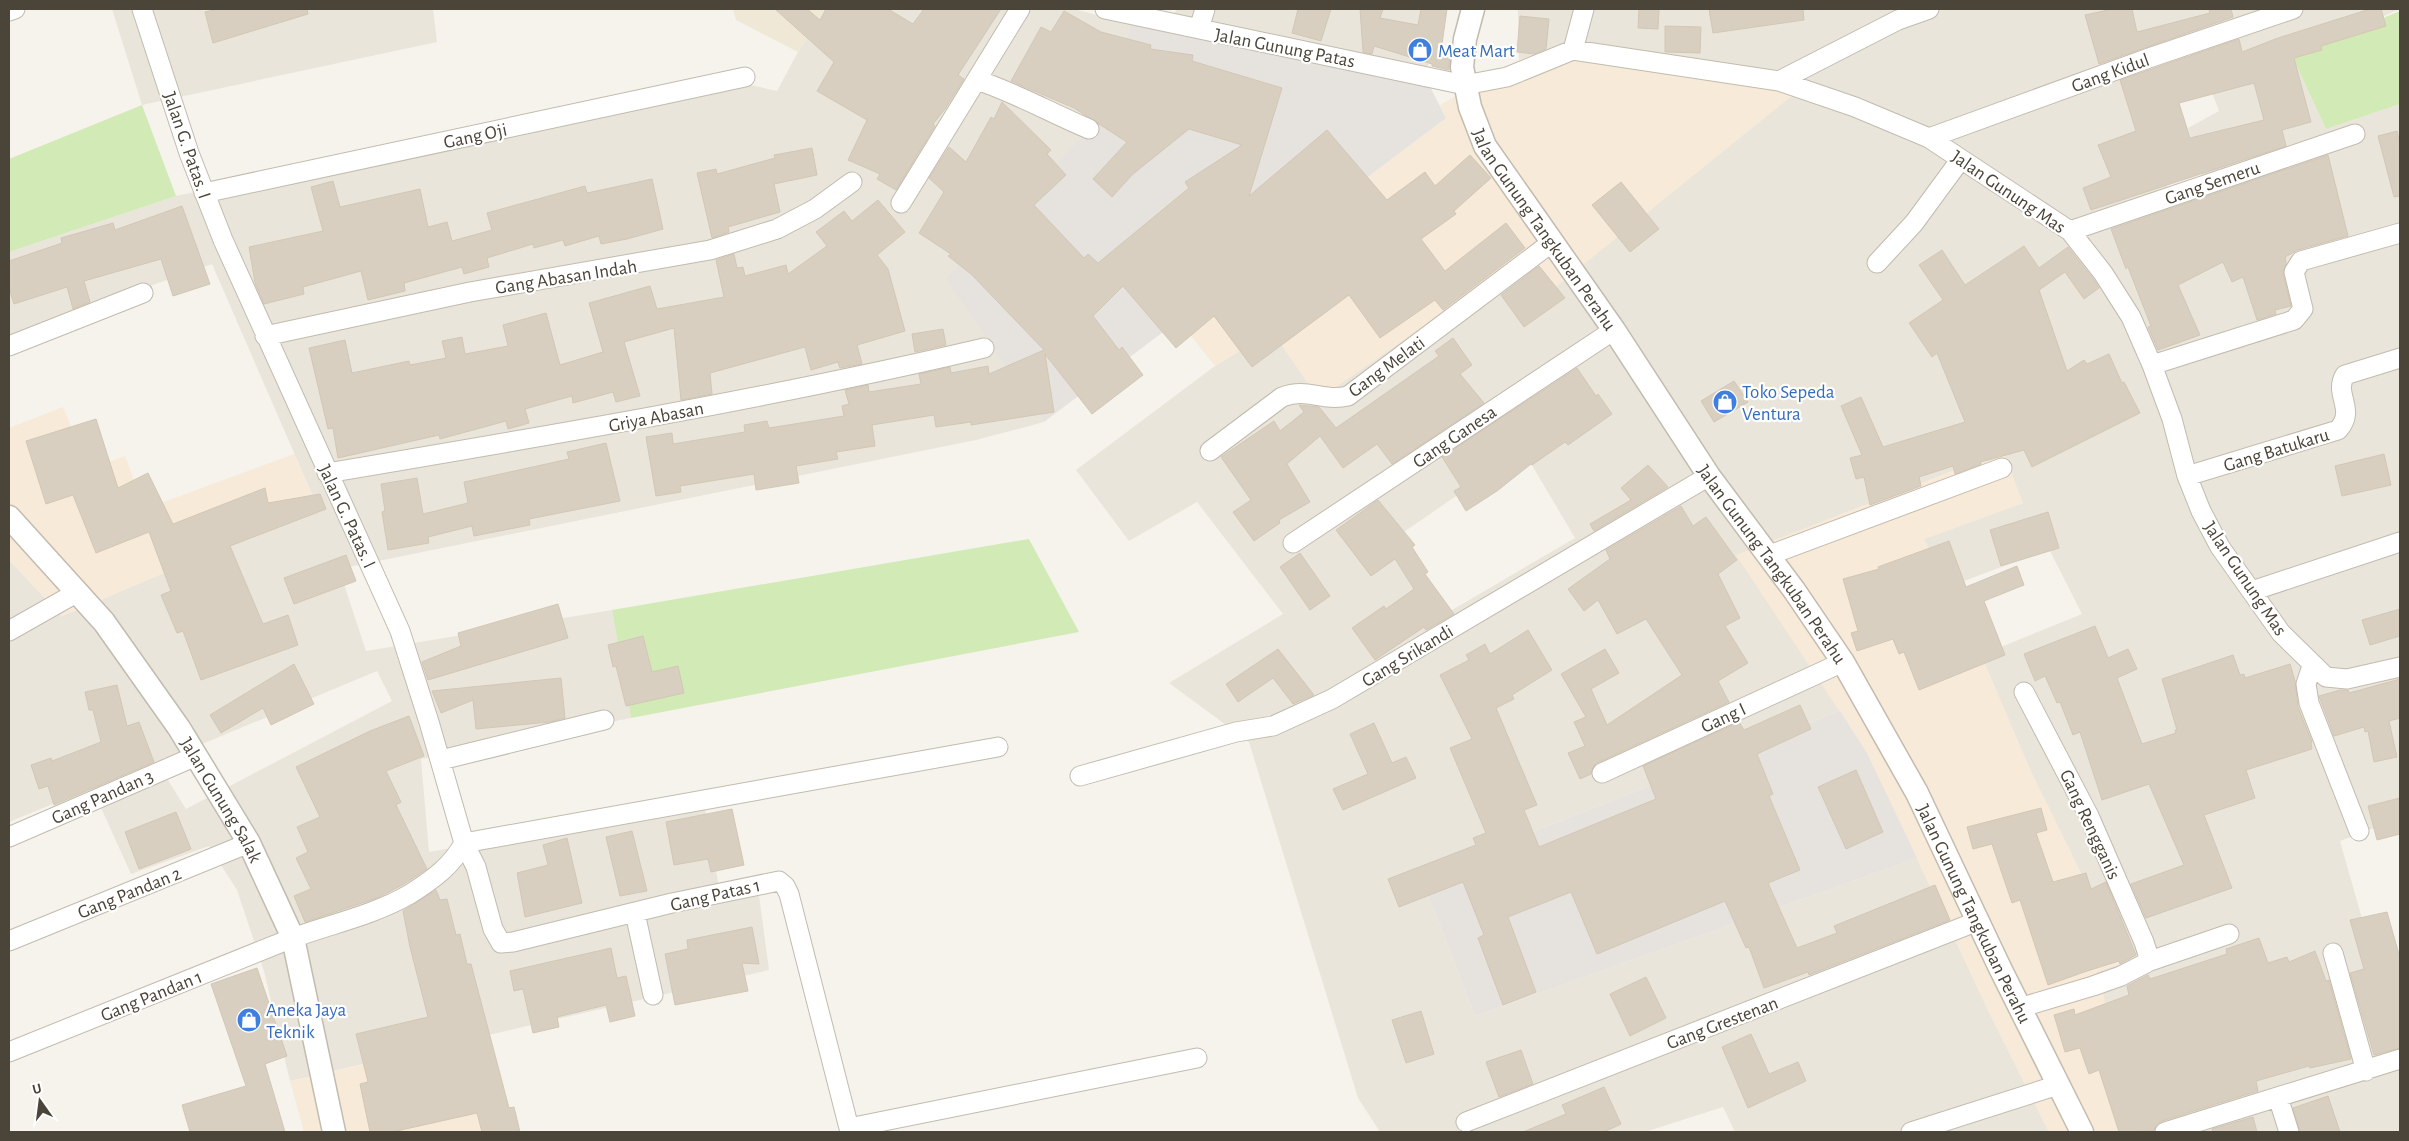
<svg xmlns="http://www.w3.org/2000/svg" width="2409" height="1141" viewBox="0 0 2409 1141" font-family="'Alegreya Sans',sans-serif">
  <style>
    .residential { fill: #eae5da; fill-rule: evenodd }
    .commercial { fill: #f7ead8 }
    .industrial { fill: #e6e2dd }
    .education { fill: #efe8d6 }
    .green { fill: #d2eab5 }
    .building { fill: #d8cfc1; stroke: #d3c7b4; fill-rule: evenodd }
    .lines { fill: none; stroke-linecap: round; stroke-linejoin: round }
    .minor-casing { stroke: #c2bbae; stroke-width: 21 }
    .tertiary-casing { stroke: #c2bbae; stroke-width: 25 }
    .minor { stroke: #fff; stroke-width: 19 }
    .tertiary { stroke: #fff; stroke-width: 22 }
    .labels { text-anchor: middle; stroke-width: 4.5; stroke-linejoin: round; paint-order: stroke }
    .street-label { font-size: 19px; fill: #4b4439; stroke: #fff }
    .shop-label { font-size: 19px; fill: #366cbe; stroke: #fff; text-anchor: start }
  </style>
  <rect width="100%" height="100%" fill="#f6f3ec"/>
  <path class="residential" d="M112,9H433L437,42L142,105Z
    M826,9H1074L1131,24L1106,111L947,279L1044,422L976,440L339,569L366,651L612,610L631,718L421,759L429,852L704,803L720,893L758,888L769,970L290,1081L264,971L237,890L209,846L131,874L92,788L9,822V560L62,616L318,508L212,264L9,336V252L176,196L719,78L777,91L798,52ZM377,671L392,701L186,809L157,763Z
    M1177,9H1444L1425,77L1164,30Z
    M1518,9H2400L2292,56L2326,129L2400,104V818L2340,841L2400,1052V1132H2135L2140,1131L2096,972L2125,962L2031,772L1981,655L2082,614L2049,549L1948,587L1924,539L2023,503L1737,555L1840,711L1421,876L1475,1016L1917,858L1988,1010L2049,1132H1735L1723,1107L1645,1132H1380L1358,1098L1249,742L1169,683L1283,614L1197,502L1129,541L1076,470L1215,366L1272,331L1530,253L1552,289L1551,49L1519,60ZM2206,77L2219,111L2188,128L2203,179L2168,189L2144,106ZM1523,450L1575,538L1435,620L1385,545Z"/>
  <path class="commercial" d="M1551,49L1744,76L1793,95L1552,290L1529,253L1319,399L1272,332L1215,366L1179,321L1446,118L1440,105L1519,60Z
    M63,407L89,469L125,456L145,509L294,454L318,508L62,616L9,560V428Z
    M2003,451L2023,503L1924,539L1981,655L2031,772L2125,962L2097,972L2140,1131L2135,1132H2049L1988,1010L1867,753L1736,555Z
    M474,1040L493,1132H304L290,1081Z"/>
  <path class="industrial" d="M1131,24L1425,77L1446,118L1044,422L946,279L1106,111Z
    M1840,711L1867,753L1917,858L1475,1016L1421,876Z"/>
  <path class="education" d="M733,9H826L798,52L736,20Z"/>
  <path class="green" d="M2400,11V104L2326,129L2292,56Z
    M142,105L176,196L9,252V159Z
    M1029,539L1079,632L631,718L612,610Z"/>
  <path class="building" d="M218,9H307L308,14L213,43L205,12Z
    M775,9H807L820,20L826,9H888L913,24L924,9H1001L958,75L964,79L945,109L933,124L935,126L896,190L877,179L880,174L848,160L867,120L817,91L834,62Z
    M1298,9H1331L1321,41L1292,33Z
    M1360,9H1383L1380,18L1418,25L1421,9H1447L1441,51L1450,52L1449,70L1432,66V64L1374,46L1372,54L1363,52Z
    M1639,9H1659L1658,29L1638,28Z
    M1709,9H1803L1804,20L1713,33Z
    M2113,9H2132L2137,32L2210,13L2209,9H2231L2233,17L2099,64L2085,15Z
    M2370,9H2381L2386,26L2321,46L2322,50L2294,58L2311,122L2282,130L2286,146L2091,210L2083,188L2111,177L2098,145L2136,131L2120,80L2239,39L2242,52L2278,38ZM2254,83L2264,120L2190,138L2179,103Z
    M1064,11L1101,32L1151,45L1150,49L1193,55L1192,61L1282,88L1249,196L1327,130L1387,200L1425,172L1435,186L1470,155L1491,178L1454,211L1456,214L1421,239L1445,271L1506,223L1525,248L1443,310L1435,300L1380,338L1349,295L1252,367L1214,316L1176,348L1123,286L1093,316L1119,350L1122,347L1143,375L1092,414L1045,354L1054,412L971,425V422L936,427L934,415L872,425L875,446L836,452L838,459L796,466L799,483L756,490L754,474L680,486L681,492L656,496L646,437L672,433L673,444L745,432L744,425L767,421L769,428L844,416L842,406L849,404L845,390L868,385L869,392L921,384L919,374L950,367L951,373L988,366L989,374L1044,350L971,274L948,256L951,254L919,233L944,192L929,178L949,147L966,162L991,117L994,119L1002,102L1051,150L1047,154L1066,175L1034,205L1084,258L1088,254L1098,263L1189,188L1185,182L1242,145L1189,129L1133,174L1112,197L1093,179L1127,142L1074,108L1011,81L1041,27L1051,32Z
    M1520,16L1549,19L1546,49L1534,54L1517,52Z
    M1665,26L1701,27L1700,53L1665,52Z
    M2397,131L2400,144V196L2394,197L2378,136Z
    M812,148L817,175L774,184L780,212L728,227L729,232L712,238L697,173L716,169L717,174L775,158L774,155Z
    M2328,155L2348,236L2298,250L2285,257L2286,263L2283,274L2291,306L2275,310L2276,314L2257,320L2243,277L2232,282L2223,262L2178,285L2200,335L2158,350L2148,327L2151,326L2128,267L2126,269L2111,229Z
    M652,179L663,229L627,239L601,244L599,236L565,246L563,240L534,248L533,244L487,258L489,267L464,274L462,267L404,283L405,291L368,300L361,271L303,287L304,294L264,304L255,283L249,247L323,231L311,187L333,181L340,207L420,189L428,227L447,222L452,241L492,230L487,213L585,186L587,193Z
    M1621,182L1659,229L1630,252L1592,205Z
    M878,200L905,232L877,255L888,269L905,331L857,345L862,364L840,368L838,362L811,370L805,347L710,373L712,394L681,400L674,328L624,342L640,396L616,402L613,392L573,403L572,396L525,409L529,423L508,429L506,421L440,439L439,435L338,458L333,428L328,429L309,348L345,340L352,373L409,361L410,365L446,358L442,341L462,337L465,354L508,346L503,325L546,313L560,365L603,352L589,303L650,286L657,309L724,297L716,260L734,254L737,268L743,267L745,276L786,265L788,274L827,246L816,232L844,211L852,221Z
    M182,206L210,284L173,296L161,259L84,281L90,302L73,309L67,287L14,304L9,288V261L62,243L61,238L113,223L115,230Z
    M2024,246L2039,268L2068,247L2094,280L2099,288L2084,299L2065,272L2039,290L2067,371L2084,360L2087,364L2109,354L2122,383L2124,382L2140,413L2032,467L2024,450L1981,462V464L1955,474L1953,466L1919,477L1921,486L1870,505L1864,477L1856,479L1850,458L1862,455L1841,406L1861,397L1883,447L1965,422L1937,353L1932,357L1909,323L1943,300L1919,265L1942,250L1965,285Z
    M1539,266L1565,298L1524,327L1501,295Z
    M943,329L946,345L915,352L912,334Z
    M1453,338L1472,365L1460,374L1484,403L1392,464L1377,444L1343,468L1320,436L1287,464L1310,502L1279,520L1280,523L1254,541L1233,512L1251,500L1221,457L1274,421L1280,431L1304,412L1299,405L1319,407L1336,428L1439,356L1435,351Z
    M1577,368L1596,396L1598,394L1612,414L1568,445L1565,442L1532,465L1531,464L1497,491L1466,511L1454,491L1461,487L1442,457Z
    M1734,381L1748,402L1714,422L1701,401Z
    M96,419L118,488L148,473L173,524L265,488L268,503L320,494L326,509L230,546L263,624L288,615L298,645L201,680L183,631L177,633L161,595L171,591L149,532L96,553L73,495L46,504L26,441Z
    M606,443L620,501L529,519L530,525L474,536L472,526L428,537L429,543L388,550L382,512L385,511L381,484L417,478L423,514L468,503L464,482L569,459L567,452Z
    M2384,454L2391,485L2342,496L2335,466Z
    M1648,465L1668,487L1594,531L1590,524L1631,500L1621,488Z
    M1378,500L1415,545L1412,547L1428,572L1425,574L1454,614L1426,630L1424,627L1375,660L1352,628L1384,606L1386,609L1414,589L1395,559L1371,576L1336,530Z
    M1681,506L1693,526L1706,517L1737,560L1718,574L1740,618L1725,626L1748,663L1718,681L1729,702L1597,763L1593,767L1591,774L1580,779L1568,753L1585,746L1574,722L1586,717L1561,674L1605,649L1619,673L1591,689L1607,725L1682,675L1646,619L1617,634L1598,600L1584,611L1568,589L1610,559L1606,550Z
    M2048,512L2059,548L2001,566L1990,530Z
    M1949,541L1966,587L2017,566L2024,585L1984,601L2005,655L1919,690L1904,652L1899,654L1893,639L1857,651L1851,633L1858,631L1843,579L1879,569L1878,567Z
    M1300,553L1330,596L1310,610L1280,567Z
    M346,555L356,581L294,604L284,578Z
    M558,604L568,638L428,680L422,662L461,646L458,633Z
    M2400,609V636L2370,645L2362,620Z
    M2095,626L2108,658L2128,649L2137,669L2117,678L2142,744L2176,733L2175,730H2177L2162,679L2233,655L2240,675L2244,674L2245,678L2290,664L2295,681L2298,707L2312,742L2311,743L2312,749L2246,770L2255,798L2204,815L2232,888L2146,918L2131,884L2184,865L2149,784L2102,800L2080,732L2073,735L2060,702L2057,703L2045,676L2035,681L2024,654Z
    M1528,630L1552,670L1512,695L1514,699L1496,708L1537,805L1524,810L1539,847L1656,799L1643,766L1739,722L1744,730L1800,705L1811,729L1757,754L1773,794L1769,796L1800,870L1768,883L1797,948L1837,933L1834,926L1935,885L1950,920L1809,975L1808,972L1764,988L1749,947L1746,948L1725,901L1597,954L1571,892L1508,917L1536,992L1503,1005L1478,938L1484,935L1463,882L1399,907L1388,879L1476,845L1473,838L1486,833L1450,748L1472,739L1440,675L1469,660L1466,655L1485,644L1490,654Z
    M643,636L652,672L678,666L684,693L626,706L616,666L613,667L608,645Z
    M1278,649L1314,695L1293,704L1273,678L1238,702L1226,684Z
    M294,664L314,704L271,725L263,708L221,733L210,715Z
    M561,678L565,718L550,722L476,729L473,700L441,713L432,691Z
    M2400,679V718L2389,721L2397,757L2374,762L2368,731L2365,732L2364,727L2334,736L2319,696L2340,690H2348L2349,693Z
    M117,685L127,726L139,722L154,762L54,805L48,786L39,789L31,765L51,758L52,761L101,742L93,710H89L85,692Z
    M409,716L424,756L386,771L401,802L396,805L427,869L404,884L377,898L305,922L294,896L311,889L296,858L308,852L297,827L320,817L296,767L370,731Z
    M1374,723L1392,763L1406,757L1416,778L1343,810L1333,789L1368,774L1350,734Z
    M1856,770L1883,832L1846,849L1818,787Z
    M2400,798V834L2377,840L2368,806Z
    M2041,808L2047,830L2036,833L2053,882L2086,873L2091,889L2106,882L2136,955L2120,964L2119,961L2084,972L2048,985L2020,900L2012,903L1992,844L1973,849L1967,827Z
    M732,809L744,865L711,872L708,859L674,865L666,822Z
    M176,812L191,849L139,869L125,832Z
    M632,831L647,891L620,896L606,837Z
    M567,838L582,903L525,917L517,873L548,865L543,845Z
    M436,890L440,900L447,899L456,935L460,934L467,964H471L509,1108L514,1107L520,1132H482L477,1113L392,1132H370L360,1084L368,1082L356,1034L428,1017L410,947L403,911Z
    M2387,912L2400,958V1048L2374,1055L2350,973L2364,969L2350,920Z
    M752,927L759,964L742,963L748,991L675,1005L665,954L688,949L687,940Z
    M2259,938L2268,963L2287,957L2289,962L2315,951L2326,981L2329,980L2351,1059L2310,1068L2309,1066L2256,1081L2258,1091L2162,1121L2156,1125L2154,1131L2119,1132L2099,1070L2089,1074L2080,1048L2065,1052L2054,1015L2074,1009L2075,1015L2129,995L2127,986L2148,975L2150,979L2227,954L2226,949Z
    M611,948L617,978L626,976L635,1016L610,1022L606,1005L557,1017L559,1027L533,1033L523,989L514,991L510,971Z
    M257,968L287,1056L265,1064L285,1132H190L182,1105L246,1086L211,984Z
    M1646,977L1666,1018L1630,1036L1610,994Z
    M1421,1011L1434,1054L1406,1063L1392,1020Z
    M1751,1034L1769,1074L1798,1062L1806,1081L1748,1108L1722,1047Z
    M1521,1050L1533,1084L1499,1097L1486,1062Z
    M1604,1087L1621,1124L1604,1132H1523L1566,1114L1562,1105Z
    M2328,1096L2340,1132H2300L2293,1108Z
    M2253,1117L2257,1132H2213L2212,1129Z"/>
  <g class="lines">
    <defs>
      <path id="minor" d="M142,9L189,153L223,240L400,631L429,722L464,843L476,867L493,929L501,943L513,942L672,903L779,881L785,886L789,894L850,1132
        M1105,9L1465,85L1507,77L1573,50L1779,81L1855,107L1929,138L2070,231L2103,273L2131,317L2152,365L2172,419L2187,476L2201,511L2220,547L2281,633L2326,677L2347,679L2400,667
        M9,11L15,9
        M1199,29L1205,9
        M1573,50L1584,9
        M977,80C1016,93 1051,113 1089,129
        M1779,81L1898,20L1929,9
        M1929,138L2149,58L2293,9
        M204,193L745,77
        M901,203L1020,9
        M2070,231L2355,134
        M1877,263L1914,223L1961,159
        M265,336L470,292L710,250L777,229L815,209L852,182
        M9,346L143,293
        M2152,365L2294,320L2303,309L2294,272L2301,261L2400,233
        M1210,451L1282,397C1308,387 1321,402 1348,396L1551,243
        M327,473C547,436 767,399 984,348
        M2187,476L2338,430C2357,409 2333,395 2345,375L2400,358
        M1293,543L1614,330
        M1767,556L2002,468
        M2252,591L2400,542
        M9,631L76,593
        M2312,666L2306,684L2309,703L2359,831
        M441,760L604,720
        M1602,773L1843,662
        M1080,776L1236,732L1273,726L1332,699L1709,476
        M9,837L196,756
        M464,843L998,747
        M635,913L653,995
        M9,941L249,843
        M2333,953L2366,1071
        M2150,961L2229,934
        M2019,1008L2093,986L2121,976L2150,961L2144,942L2089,816L2024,692
        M9,1052C102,1015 196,977 290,939C330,924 372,916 410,894C432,880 452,866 464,843
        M2278,1097L2289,1132
        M1466,1122L1978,921
        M849,1128L1197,1058
        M1911,1132L2058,1085
        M2165,1132L2400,1059"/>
      <g id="tertiary">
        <path id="s1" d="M1473,9L1465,39L1462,67L1470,107L1485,146L1614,330L1709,476L1794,590L1843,662L1917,793L2000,968L2082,1132"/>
        <path id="s2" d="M9,517L104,622L179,728L249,843L293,938L334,1132"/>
      </g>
    </defs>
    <use href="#minor" class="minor-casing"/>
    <use href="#tertiary" class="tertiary-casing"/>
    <use href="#minor" class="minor"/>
    <use href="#tertiary" class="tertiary"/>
  </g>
  <defs>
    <symbol id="shop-disc" viewBox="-11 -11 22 22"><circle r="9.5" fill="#3f7fe0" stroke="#fff"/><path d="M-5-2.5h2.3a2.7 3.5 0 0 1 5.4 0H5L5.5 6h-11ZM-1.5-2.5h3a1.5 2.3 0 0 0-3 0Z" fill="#fff"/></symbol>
  </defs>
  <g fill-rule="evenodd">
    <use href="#shop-disc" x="1406" y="36" width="28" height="28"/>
    <use href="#shop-disc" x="1711" y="388" width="28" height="28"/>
    <use href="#shop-disc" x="235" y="1006" width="28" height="28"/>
  </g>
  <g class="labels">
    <g class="street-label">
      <text transform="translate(1285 47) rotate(11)" y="7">Jalan Gunung Patas</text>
      <text transform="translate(2110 72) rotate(-20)" y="7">Gang Kidul</text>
      <text transform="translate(475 135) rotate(-12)" y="7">Gang Oji</text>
      <text transform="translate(188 145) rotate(71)" y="7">Jalan G. Patas. I</text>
      <text transform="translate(2212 182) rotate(-19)" y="7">Gang Semeru</text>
      <text transform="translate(2009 191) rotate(34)" y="7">Jalan Gunung Mas</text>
      <text dy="7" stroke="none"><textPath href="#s1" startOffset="244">Jalan Gunung Tangkuban Perahu</textPath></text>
      <text transform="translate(566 276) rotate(-9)" y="7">Gang Abasan Indah</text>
      <text transform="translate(1386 366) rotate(-36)" y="7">Gang Melati</text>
      <text transform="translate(656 416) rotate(-11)" y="7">Griya Abasan</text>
      <text transform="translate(1454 436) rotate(-34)" y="7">Gang Ganesa</text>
      <text transform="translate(2276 449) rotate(-17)" y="7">Gang Batukaru</text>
      <text transform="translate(348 516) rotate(65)" y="7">Jalan G. Patas. I</text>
      <text dy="7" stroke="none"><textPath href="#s1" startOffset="649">Jalan Gunung Tangkuban Perahu</textPath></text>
      <text transform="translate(2246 578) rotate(56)" y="7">Jalan Gunung Mas</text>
      <text transform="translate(1407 655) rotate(-31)" y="7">Gang Srikandi</text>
      <text transform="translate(1723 717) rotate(-25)" y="7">Gang I</text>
      <text transform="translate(102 796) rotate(-24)" y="7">Gang Pandan 3</text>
      <text dy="7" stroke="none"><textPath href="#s2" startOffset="355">Jalan Gunung Salak</textPath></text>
      <text transform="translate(2091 824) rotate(65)" y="7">Gang Rengganis</text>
      <text transform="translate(129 892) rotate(-22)" y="7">Gang Pandan 2</text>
      <text transform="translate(715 894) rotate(-13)" y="7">Gang Patas 1</text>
      <text dy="7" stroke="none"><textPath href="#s1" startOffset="1054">Jalan Gunung Tangkuban Perahu</textPath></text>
      <text transform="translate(151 995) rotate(-22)" y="7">Gang Pandan 1</text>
      <text transform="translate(1722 1022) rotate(-21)" y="7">Gang Grestenan</text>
    </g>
    <g class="shop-label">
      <text x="1438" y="57">Meat Mart</text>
      <text x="1742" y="398">Toko Sepeda<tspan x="1742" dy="22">Ventura</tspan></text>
      <text x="266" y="1016">Aneka Jaya<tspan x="266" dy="22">Teknik</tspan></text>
    </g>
  </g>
  <rect width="2409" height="1141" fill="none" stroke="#4b4439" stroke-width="20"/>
  <g transform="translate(40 1101) rotate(346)" stroke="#ffffff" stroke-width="4" paint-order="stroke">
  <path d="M0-4L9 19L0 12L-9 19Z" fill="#4b4439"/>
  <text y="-8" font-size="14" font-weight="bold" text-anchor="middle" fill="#4b4439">U</text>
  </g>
</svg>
